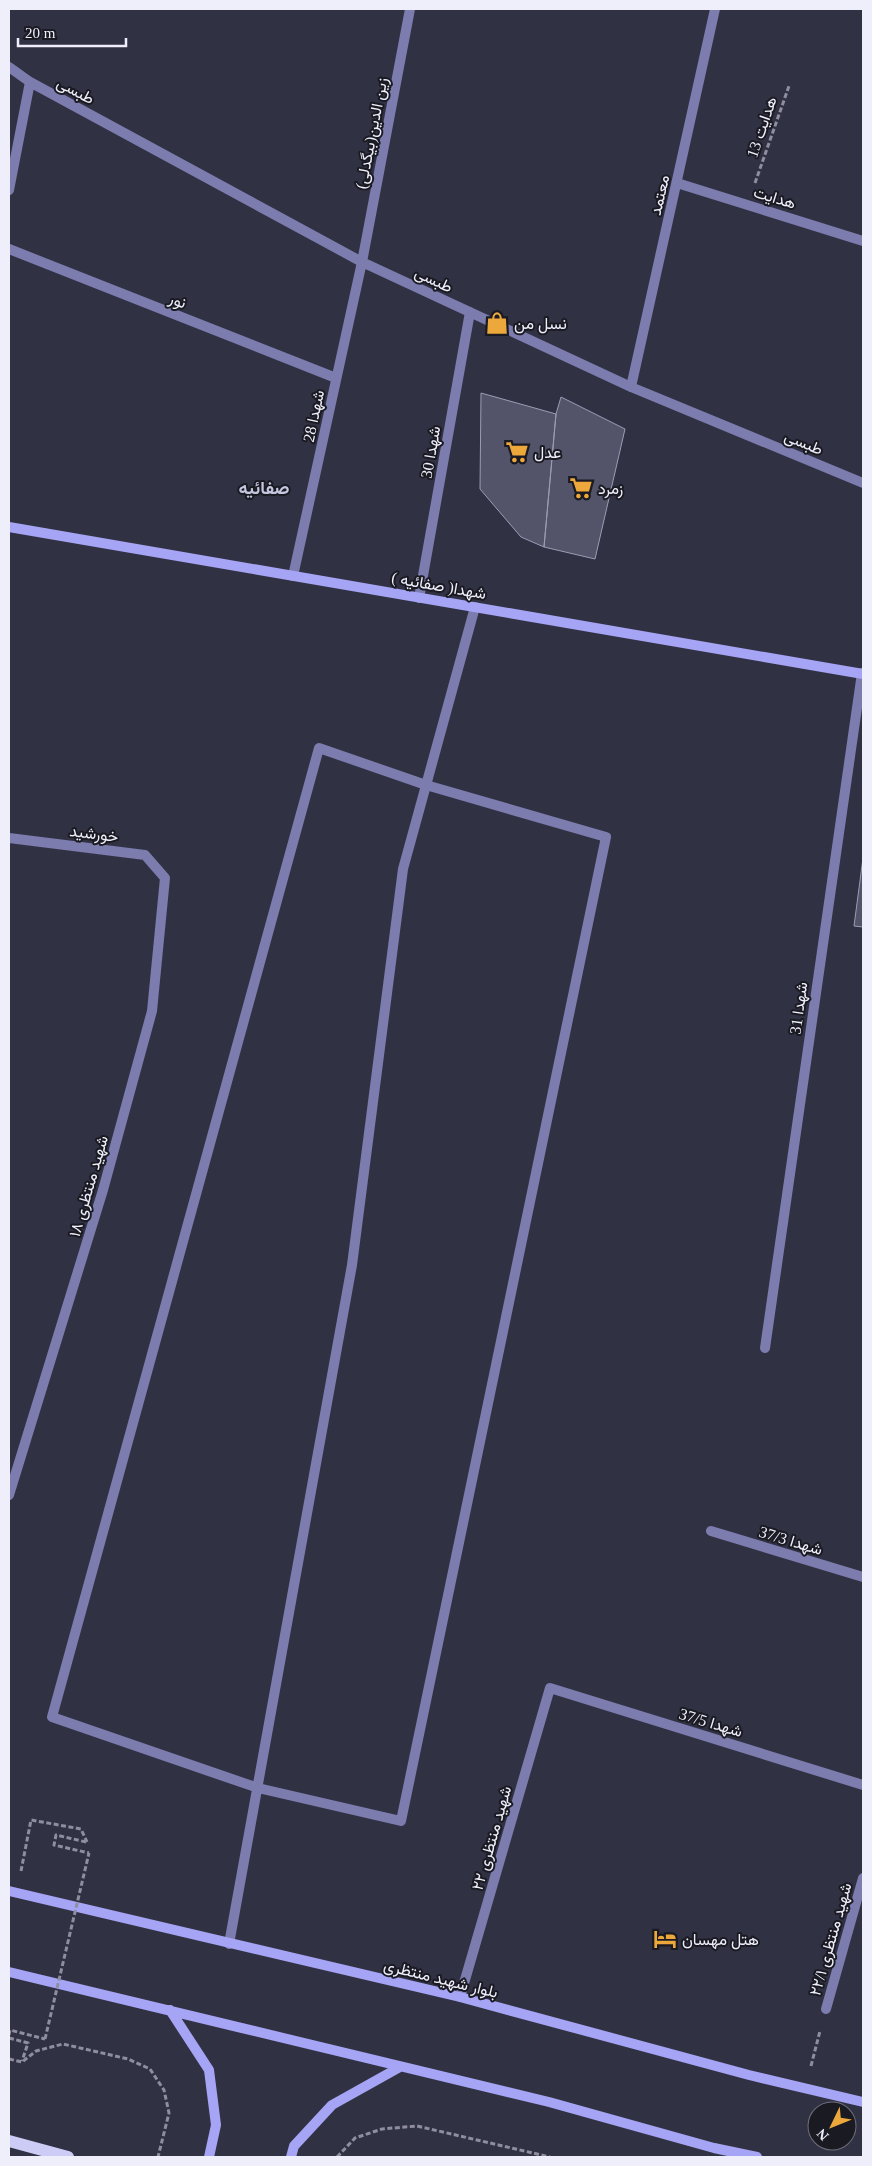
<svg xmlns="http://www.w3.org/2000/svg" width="872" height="2166" viewBox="0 0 872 2166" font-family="'Times New Roman',Vazirmatn,serif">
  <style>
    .building { fill: #535469; stroke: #9c9cb4 }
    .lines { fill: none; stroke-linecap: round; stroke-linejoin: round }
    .path { stroke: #8e8e9e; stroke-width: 3; stroke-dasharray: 5 2.5; stroke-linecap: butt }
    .lane { stroke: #7c7cae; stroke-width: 10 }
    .street { stroke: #7c7cae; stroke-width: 10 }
    .secondary { stroke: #a6a4f4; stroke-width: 10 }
    .primary { stroke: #ccccf6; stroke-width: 12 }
    .path-bridge { stroke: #8e8e9e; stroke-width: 3; stroke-dasharray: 5 2.5; stroke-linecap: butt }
    .labels { text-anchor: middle; stroke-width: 4; stroke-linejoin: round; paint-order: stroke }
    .street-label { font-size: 16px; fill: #efeffc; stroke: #1a1a23 }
    .poi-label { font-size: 16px; fill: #efeffc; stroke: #1a1a23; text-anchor: start }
    .neighbourhood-label { font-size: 18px; font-weight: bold; fill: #c5c6df; stroke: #1a1a23 }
  </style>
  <rect width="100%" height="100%" fill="#313144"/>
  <path class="building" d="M481,393L556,414L544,547L521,537L480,489Z
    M561,397L625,429L595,559L544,547L556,414Z
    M863,858V927L854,926Z"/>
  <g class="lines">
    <path class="path" d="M755,183L789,86
      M86,1842L56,1835L54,1845L89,1853
      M21,1871L31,1820L81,1829L87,1842
      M9,2035L10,2030L45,2039
      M9,2038L28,2043L22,2061
      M9,2059L22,2062L36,2051L63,2044L128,2059L150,2069L164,2090L169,2113L158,2157
      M811,2066L820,2031
      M337,2157L355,2138L382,2129L417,2126L550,2157"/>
    <path class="lane" d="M319,748L426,785L606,837L401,1821L258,1788L52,1717Z
      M9,838L145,855L165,878L152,1011L103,1190L9,1495
      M229,1944L352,1265L403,869L475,607"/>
    <path class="street" d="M9,67L30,82L362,262L631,387L863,483
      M677,183L863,241
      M9,190L30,82
      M9,249L336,378
      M631,387L715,9
      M293,576L362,262L410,9
      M419,598L470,312
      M765,1348L862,673
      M711,1531L863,1577
      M460,1997L550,1688L863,1785
      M826,2009L863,1878"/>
    <path class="secondary" d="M9,527L863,674
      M9,1891L460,1997L749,2075L863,2102
      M9,1972L549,2102L714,2148L757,2157
      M170,2010L209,2070L216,2125L209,2157
      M291,2157L294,2146L332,2105L400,2067"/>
    <path class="primary" d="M9,2141L68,2157"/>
    <path class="path-bridge" d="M45,2039L89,1853"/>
  </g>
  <defs>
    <symbol id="shop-bare" viewBox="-9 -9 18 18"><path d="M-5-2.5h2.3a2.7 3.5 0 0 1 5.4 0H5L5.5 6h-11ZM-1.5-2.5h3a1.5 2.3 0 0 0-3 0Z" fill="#eda83c" stroke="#1a1a23" stroke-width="2.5" paint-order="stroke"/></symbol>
    <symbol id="supermarket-bare" viewBox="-9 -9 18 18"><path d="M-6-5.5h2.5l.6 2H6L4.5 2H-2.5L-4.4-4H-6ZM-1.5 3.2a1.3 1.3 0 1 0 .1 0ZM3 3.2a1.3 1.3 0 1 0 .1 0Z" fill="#eda83c" stroke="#1a1a23" stroke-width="2.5" paint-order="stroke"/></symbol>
    <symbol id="hotel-bare" viewBox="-9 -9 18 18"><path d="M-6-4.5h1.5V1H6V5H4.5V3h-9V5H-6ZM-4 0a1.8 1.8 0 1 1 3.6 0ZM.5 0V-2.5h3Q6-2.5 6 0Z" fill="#eda83c" stroke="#1a1a23" stroke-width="2.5" paint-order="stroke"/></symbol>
  </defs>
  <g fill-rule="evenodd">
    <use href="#shop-bare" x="481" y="307" width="32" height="32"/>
    <use href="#supermarket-bare" x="501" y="436" width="32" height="32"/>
    <use href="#supermarket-bare" x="565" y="472" width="32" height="32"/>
    <use href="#hotel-bare" x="649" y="1923" width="32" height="32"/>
  </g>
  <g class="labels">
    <g class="street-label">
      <text transform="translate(76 90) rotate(28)" y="6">طبسی</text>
      <text transform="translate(761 127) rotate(-71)" y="6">هدایت 13</text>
      <text transform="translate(371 133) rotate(-79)" y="6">زین الدین(بیگدلی)</text>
      <text transform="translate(659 195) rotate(-77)" y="6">معتمد</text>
      <text transform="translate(775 197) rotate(17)" y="6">هدایت</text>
      <text transform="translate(434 279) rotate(25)" y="6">طبسی</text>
      <text transform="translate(178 300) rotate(21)" y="6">نور</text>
      <text transform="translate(313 416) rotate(-78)" y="6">شهدا 28</text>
      <text transform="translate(804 442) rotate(22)" y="6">طبسی</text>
      <text transform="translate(430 452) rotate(-80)" y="6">شهدا 30</text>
      <text transform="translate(439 585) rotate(10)" y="6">شهدا( صفائیه )</text>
      <text transform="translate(94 833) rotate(7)" y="6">خورشید</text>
      <text transform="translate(798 1008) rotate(-82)" y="6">شهدا 31</text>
      <text transform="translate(88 1186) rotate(-74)" y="6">شهید منتظری ۱۸</text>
      <text transform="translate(791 1540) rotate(17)" y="6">شهدا 37/3</text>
      <text transform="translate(711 1722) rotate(17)" y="6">شهدا 37/5</text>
      <text transform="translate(491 1838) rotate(-74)" y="6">شهید منتظری ۲۲</text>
      <text transform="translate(830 1939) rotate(-74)" y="6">شهید منتظری ۲۲/۱</text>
      <text transform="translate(441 1978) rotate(14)" y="6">بلوار شهید منتظری</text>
    </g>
    <g class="poi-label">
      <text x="514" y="329">نسل من</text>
      <text x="534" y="458">عدل</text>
      <text x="598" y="494">زمرد</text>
      <text x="682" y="1945">هتل مهسان</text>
    </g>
    <g class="neighbourhood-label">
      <text x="264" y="494">صفائیه</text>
    </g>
  </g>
  <rect width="872" height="2166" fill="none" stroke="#efeffc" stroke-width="20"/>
  <g transform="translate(832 2126) rotate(227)"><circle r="24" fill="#1a1a23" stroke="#6f6f7a"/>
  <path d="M0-4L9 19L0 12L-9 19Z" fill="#eda83c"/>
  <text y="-8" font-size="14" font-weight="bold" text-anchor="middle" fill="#efeffc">N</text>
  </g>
  <path d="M18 38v8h108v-8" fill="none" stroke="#efeffc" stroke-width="2.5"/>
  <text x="25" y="38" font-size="15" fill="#efeffc" stroke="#1a1a23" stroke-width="4" paint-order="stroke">20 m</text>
</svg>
